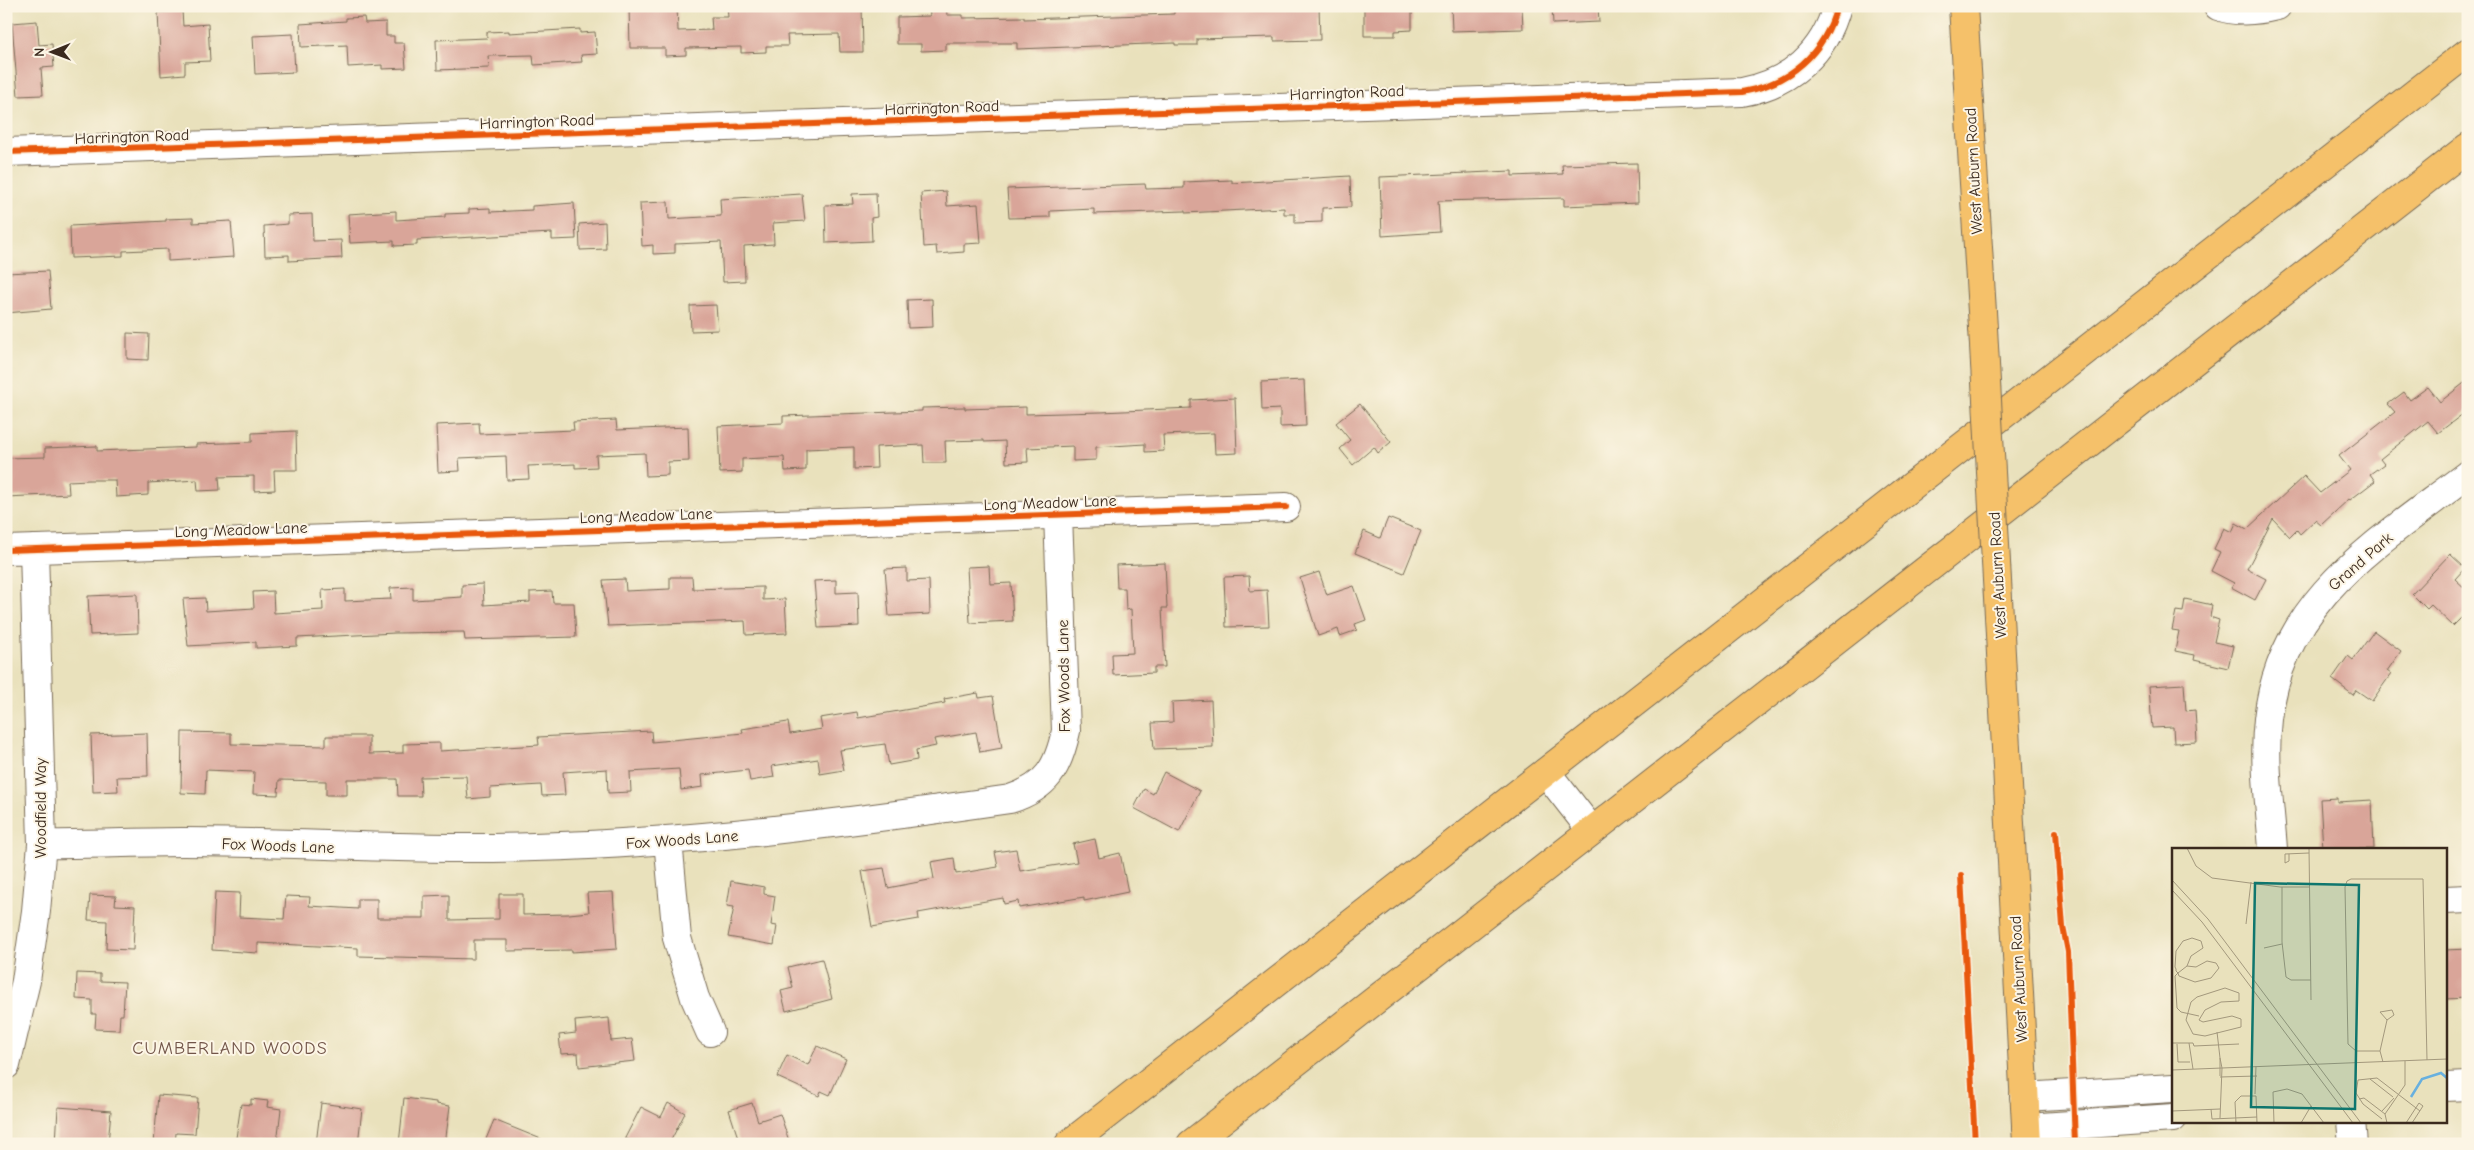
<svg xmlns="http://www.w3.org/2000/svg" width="2474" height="1150" viewBox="0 0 2474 1150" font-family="'Comic Neue',sans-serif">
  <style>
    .building { fill: #d9a599 }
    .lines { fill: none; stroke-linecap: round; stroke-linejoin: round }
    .minor-casing { stroke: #786a55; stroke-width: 30 }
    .major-casing { stroke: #786a55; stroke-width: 30 }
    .highway-casing { stroke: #786a55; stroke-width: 30 }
    .minor { stroke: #fff; stroke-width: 28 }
    .major { stroke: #f5c16b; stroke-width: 28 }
    .highway { stroke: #f5c16b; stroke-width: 28 }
    .major-bridge-casing { stroke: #786a55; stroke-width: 30; stroke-linecap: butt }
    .major-bridge { stroke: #f5c16b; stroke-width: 28 }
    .cycleway-casing { stroke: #fcf5e5; stroke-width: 9 }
    .cycleway { stroke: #e8590c; stroke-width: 6 }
    .labels { text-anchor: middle; stroke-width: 4; stroke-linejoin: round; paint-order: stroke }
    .street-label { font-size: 16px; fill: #3b2a1e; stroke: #fcf5e5 }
    .neighbourhood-label { font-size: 18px; letter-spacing: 1px; fill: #725549; stroke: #fcf5e5 }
    .inset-river { fill: none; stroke: #68b0df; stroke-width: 2.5 }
    .inset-road { fill: none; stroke: #a3987d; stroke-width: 1 }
    .view { fill: #0f766e; fill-opacity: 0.15; stroke: #0f766e; stroke-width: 2.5 }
    .inset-edge { fill: none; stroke: #3b2a1e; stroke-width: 2.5 }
  </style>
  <rect width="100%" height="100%" fill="#fcf5e5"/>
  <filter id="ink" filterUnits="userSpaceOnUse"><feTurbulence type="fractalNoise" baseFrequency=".02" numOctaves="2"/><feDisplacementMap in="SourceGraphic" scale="10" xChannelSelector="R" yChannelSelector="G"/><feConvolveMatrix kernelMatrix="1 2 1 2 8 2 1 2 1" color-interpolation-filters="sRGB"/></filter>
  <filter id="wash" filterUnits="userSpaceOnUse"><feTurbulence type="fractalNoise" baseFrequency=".0096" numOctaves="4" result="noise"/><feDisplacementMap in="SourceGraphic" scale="20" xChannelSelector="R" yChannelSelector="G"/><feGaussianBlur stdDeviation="1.12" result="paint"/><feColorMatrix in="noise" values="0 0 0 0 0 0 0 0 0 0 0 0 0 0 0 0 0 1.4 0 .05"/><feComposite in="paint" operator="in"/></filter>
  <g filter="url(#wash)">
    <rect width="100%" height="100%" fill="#e9e1bc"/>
    <g id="blocks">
      <path class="building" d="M629,6H677L678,31L712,30L711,17H728L727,6H862L863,52H840L839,34L787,35L788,46H766V52L741,53V47L686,48V55L665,56V48H630Z
        M929,6H946L947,15H963V18L1024,17V19L1174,14V6H1233V9H1247L1319,6L1320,40L1274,41V37L1197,39V45H1175V43L1017,49V43H946V50L921,51V44H897V17L930,16Z
        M1412,6V30L1395,31V36H1364V7Z
        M1451,6H1522L1523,29L1452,31Z
        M1552,6H1598L1599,22L1553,24Z
        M182,11L183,26L208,24L210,61L185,62V74L161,76L158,12Z
        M364,17L365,23L386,22V36H394V43H404L406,68L382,69V65L348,67L347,45L301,47L300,24L346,21V18Z
        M37,21L39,45L52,44L54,67L41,68L43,95L18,96L12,23Z
        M580,29V33L595,32L597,54L581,55L582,62L534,65L533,55L488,56L489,68L437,70L436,40L487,38V32L509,31V33Z
        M293,34L295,72L255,74L253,36Z
        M1637,163L1638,203L1564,206V198L1438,201L1440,232L1382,236L1380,177L1512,171V176L1563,174L1562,165Z
        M1350,176L1351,207L1322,208V222L1295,223V214H1284V208L1185,213V211L1094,214V209L1050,211V217L1009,218L1007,189L1145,184L1146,189L1184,188V182L1232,180V183Z
        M946,191L947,206L978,204L981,243L964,244V252L937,254L936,246L924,247L921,193Z
        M876,193L877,217L871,218L872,241L826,243L825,205L853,204L852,194Z
        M802,194L805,221L773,223L774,244L744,246L745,281L723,282L721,242L675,244V253L653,254V245L642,246L640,203L668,202L669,219L721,216L720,199Z
        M574,203L576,239L552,240V233L417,240V245L394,246V241L350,243L348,214L396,211V220L445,217V214L469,213V209L490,208V212L532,210V206Z
        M312,214L313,241L341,240L342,258L289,261V255L265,256L264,226L288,224V215Z
        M193,218V223L231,221L234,257L168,261V249L123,251V256L71,258L70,226L166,221V219Z
        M605,222L606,249L580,250L579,224Z
        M48,271L51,309L6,313V273Z
        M932,299L933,327L908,328L907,300Z
        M716,305L718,330L691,331L690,306Z
        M127,333L149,334L148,360L127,359Z
        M1304,380L1306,426L1280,427V409L1262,410L1261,382Z
        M2468,380V410L2438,433L2428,421L2390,451L2380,459L2384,464L2370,474L2375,481L2350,500L2349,499L2321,525L2315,520L2300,534L2297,530L2290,537L2273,519L2247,569L2266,579L2255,600L2231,587L2234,583L2211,571L2220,552L2214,549L2224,528L2232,532L2236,523L2247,529L2304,476L2320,493L2350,470L2339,456L2395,412L2388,404L2404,392L2410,400L2428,387L2440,402Z
        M1235,398L1237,453L1215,454L1214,433L1163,435L1164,451L1145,452V444L1096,447V460L1073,461V446L1027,448L1028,462L1006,463L1005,441L984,442V440L945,441L946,463H924L923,445L876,447L877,468L854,469V447L806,449V470L785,471L784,457L742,459V472L720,473L718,426L783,423V416L922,411V408L965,407V409L1026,407V414L1101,412L1191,408V400Z
        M1360,404L1391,442L1378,453L1374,447L1353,465L1340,449L1350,440L1336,423Z
        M616,420L617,430L688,427L689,461L668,462V475L646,476L645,453L596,455L597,467L575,468V464L528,466L529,479L507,480L506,456L459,458L460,471L438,472L436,425L479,423L480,434L574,430L573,422Z
        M296,431L297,470H274L275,490L254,491V476L219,477L220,490L198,491L197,480L148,483V495L116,497L115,480H89L68,481L69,494L6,497V458L45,457V448L97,446V451L196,447V444L252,442V433Z
        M1388,518L1421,531L1404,573L1355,553L1364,531L1380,538Z
        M2450,554L2465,568L2455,579L2468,591V611L2453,626L2431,605L2427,609L2412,594Z
        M1165,563L1167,608H1162L1165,667H1154V673L1113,675L1112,654L1133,653L1131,609L1126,610L1125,588H1117L1116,565Z
        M989,566L990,584L1011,583L1013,621L970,623L967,567Z
        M907,568V581L929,580L930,614L889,616L885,569Z
        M1319,572L1327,595L1354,586L1366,620L1355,624L1357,630L1340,636L1338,629L1318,636L1300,578Z
        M1249,576L1250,591L1267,590L1269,626L1226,627L1224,577Z
        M670,577H692L693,589L763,587V600L785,599L787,633L746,635L745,621L608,626L603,580L625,579L626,591L670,589Z
        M836,580V593L858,592L859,626L818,628L814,581Z
        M483,584L484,605L530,602V592L552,591L553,603H574L576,637L465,640L464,632L395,633L297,638V646L256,648V642L188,646L183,599L205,598L206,611L254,608L253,592L273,591L274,613L323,610L322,590L345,589V601L391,599L390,588L413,587V600L462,597V585Z
        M137,594L138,633L90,635L88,596Z
        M2185,599L2212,605L2210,617L2219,620L2214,642L2233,646L2228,668L2194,660L2195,655L2175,651L2179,631L2172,630L2176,611L2183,612Z
        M2374,631L2401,651L2387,671L2391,674L2372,701L2356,690L2353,695L2332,679L2348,656L2353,660Z
        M2184,684L2186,711L2195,710L2197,742L2174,743L2173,727L2152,728L2149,686Z
        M978,693L979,698L993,696L1002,748L980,752L976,732L934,739L936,746L916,750L917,760L889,765L885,744L840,750L844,770L820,774L818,759L772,766L774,777L750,781L748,770L702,775L703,787L681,790L679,769L630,772L631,792L608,793L607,769L563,772L565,795L542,796L541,785L490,788V797L468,799L466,776L420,777L421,796H398L397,779H347V795H326V781L279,780L278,795L253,794L254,772L206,770L205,794L181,793L182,732L231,733V744L326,746V736H369V754L403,753V744L440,743V751L539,745L538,737L651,731L652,742L743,733L742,729L788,722L790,734L822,729L820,718L857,712L858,718L945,703L944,699Z
        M1211,700L1213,747L1154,749L1152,723L1173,722L1172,702Z
        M147,733L148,776L117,777L118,791L93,792L91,735Z
        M1164,772L1200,791L1179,832L1134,808L1144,789L1153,794Z
        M2337,798V802L2372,800L2374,849H2323L2320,799Z
        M1095,839L1099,858L1120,853L1128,892L1084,901V897L1019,908L1018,901L1004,904L1003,898L918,913L919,919L872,927L862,871L884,868L888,888L934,879L931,862L954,858L956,874L998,867L995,852L1016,849L1020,871L1077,862L1073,844Z
        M731,881L764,887V894L775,896L771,925L777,926L774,945L728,937L734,907L727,906Z
        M215,892L240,893L239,917L284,919L286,896L310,897L309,906L358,909V899H377V918H424V896L449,895V920L499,919V894H523V915L569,914L589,912L587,893L613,892L617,949L572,952V950L507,951V940H474V959L358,956V948L258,943V953L212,950Z
        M90,895L116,896L115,905L135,906L133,950L106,949L107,921L88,920Z
        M2468,949V998L2445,999V950Z
        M822,959L832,999L786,1011L781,991L793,988L788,967Z
        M77,973L100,974V981L125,982L123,1015H120L119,1030L95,1029L96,1014H92V1000L76,999Z
        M609,1018L611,1041L632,1039L635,1061L579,1067L578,1053L561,1054L559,1035L576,1033L575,1021Z
        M817,1046L846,1059L830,1095L821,1091L819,1096L777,1077L787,1055L808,1065Z
        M158,1095L198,1098L195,1134L176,1133L175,1144H154Z
        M404,1098L436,1102V1104L450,1106L445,1144H399Z
        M251,1099L268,1101L267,1107L281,1109L277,1143L236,1138L241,1104L251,1105Z
        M321,1103L362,1109L358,1144H316Z
        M668,1103L685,1113L669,1144H636L625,1138L641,1107L661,1117Z
        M752,1103L758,1121L780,1114L790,1144H740L729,1110Z
        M58,1107L111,1111L108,1144H56Z
        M494,1120L551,1143V1144H484Z"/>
    </g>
  </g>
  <g filter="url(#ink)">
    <use href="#blocks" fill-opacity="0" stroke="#786a55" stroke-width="1"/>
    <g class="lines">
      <defs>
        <path id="minor" d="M2218,6C2237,13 2257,11 2277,6
          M6,152L1742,92C1789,84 1825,53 1837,6
          M6,550L1286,507
          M1546,772L1592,831
          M668,840L677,938L695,998L710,1032
          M42,844C89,845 136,842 183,842C300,842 417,851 534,847C694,843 851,822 1010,799C1047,787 1058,768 1066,731L1058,515
          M2273,849C2270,806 2263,762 2268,719C2281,598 2380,542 2468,474
          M2445,900L2468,899
          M6,1065L26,981L36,911L42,844L34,549
          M2445,1087L2468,1086
          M2024,1097L2173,1088
          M2351,1121L2353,1144
          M2026,1128L2173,1118"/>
        <path id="major" d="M1963,6L1983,328
          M1999,616L2027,1144"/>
        <path id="highway" d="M1069,1144L2468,52
          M1191,1144L2468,147"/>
      </defs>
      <use href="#minor" class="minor-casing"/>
      <use href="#major" class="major-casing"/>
      <use href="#highway" class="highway-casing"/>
      <use href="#minor" class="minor"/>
      <use href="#major" class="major"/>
      <use href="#highway" class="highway"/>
      <defs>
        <path id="major-bridge" d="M1983,328L1999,616"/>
      </defs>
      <use href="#major-bridge" class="major-bridge-casing"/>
      <use href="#major-bridge" class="major-bridge"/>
      <defs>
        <path id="cycleway" d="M6,152L1742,92C1789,84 1825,53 1837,6
          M6,550L1286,507
          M2056,832L2063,927L2068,952L2075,1144
          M1961,875L1975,1144"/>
      </defs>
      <use href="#cycleway" class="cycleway-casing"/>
      <use href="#cycleway" class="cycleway"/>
    </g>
  </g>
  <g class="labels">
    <g class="street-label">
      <text transform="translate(1347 92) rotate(-2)" y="6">Harrington Road</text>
      <text transform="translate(942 107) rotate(-2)" y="6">Harrington Road</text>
      <text transform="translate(537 121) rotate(-2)" y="6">Harrington Road</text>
      <text transform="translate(132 136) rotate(-2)" y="6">Harrington Road</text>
      <text transform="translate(1973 171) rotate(-93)" y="6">West Auburn Road</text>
      <text transform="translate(1050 502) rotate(-2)" y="6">Long Meadow Lane</text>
      <text transform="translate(646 515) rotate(-2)" y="6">Long Meadow Lane</text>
      <text transform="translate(241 529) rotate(-2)" y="6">Long Meadow Lane</text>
      <text transform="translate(2360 561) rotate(-41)" y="6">Grand Park</text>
      <text transform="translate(1997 575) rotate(-93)" y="6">West Auburn Road</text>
      <text transform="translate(1063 676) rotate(-91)" y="6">Fox Woods Lane</text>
      <text transform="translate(40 808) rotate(-90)" y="6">Woodfield Way</text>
      <text transform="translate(682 839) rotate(-4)" y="6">Fox Woods Lane</text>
      <text transform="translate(278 845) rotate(2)" y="6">Fox Woods Lane</text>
      <text transform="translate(2018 979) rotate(-93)" y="6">West Auburn Road</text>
    </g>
    <g class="neighbourhood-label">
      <text x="230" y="1054">CUMBERLAND WOODS</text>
    </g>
  </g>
  <g transform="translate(2172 848)">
    <rect width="275" height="275" fill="#e9e1bc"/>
    <path class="inset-river" d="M239,249L250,231L269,225L275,230"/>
    <path class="inset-road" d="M15,0L24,18L40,30L108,39H137M137,0L139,152M117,6V13L113,15V6L137,5M0,32L36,71L189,275M110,39V94L114,129L119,132H139M0,42L30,74L181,275M74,76L79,34M92,100L110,96M15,118L19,108L31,100L29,93L20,90L11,93L4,103L3,119L4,121V123L6,125L7,128L23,134L39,130L47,120L44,115L35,113L24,119L15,118L6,125L3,128L5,160L9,164L27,168M53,140L67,145V153L49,154L33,162L27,172L31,174L60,168L69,171V179L33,188L21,186L14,172L19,154L25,149ZM45,184L48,210M0,195H21L22,198L67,196M17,195L21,221M5,196L6,214H18M208,203L215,172L222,167L220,162L208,164L215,172M211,214L208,203H184L176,196L173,39L175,33L179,31H251L255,212M0,222L275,211M48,229L85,228M198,231L221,249M83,246L84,218M187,251L192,250L213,266L215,275M39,261L40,271L85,269M0,263L48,261M210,263L222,250M213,266L233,237V213M48,270L50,220L48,210V228M210,271L191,256L184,245L186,232L205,230L248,263M64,275L63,254L69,248H84L85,275M102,275L101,244L115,241L130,246L152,275M129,275L139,258M234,275L247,255L251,258L240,275"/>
    <path class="view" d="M83,35L187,37L183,261L79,259Z"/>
    <rect width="275" height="275" class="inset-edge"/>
  </g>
  <rect width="2474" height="1150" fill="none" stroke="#fcf5e5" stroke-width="25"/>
  <g transform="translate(52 52) rotate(269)" stroke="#fcf5e5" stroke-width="4" paint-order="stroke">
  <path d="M0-4L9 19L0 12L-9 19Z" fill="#3b2a1e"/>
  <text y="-8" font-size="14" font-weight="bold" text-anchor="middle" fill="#3b2a1e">N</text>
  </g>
</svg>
